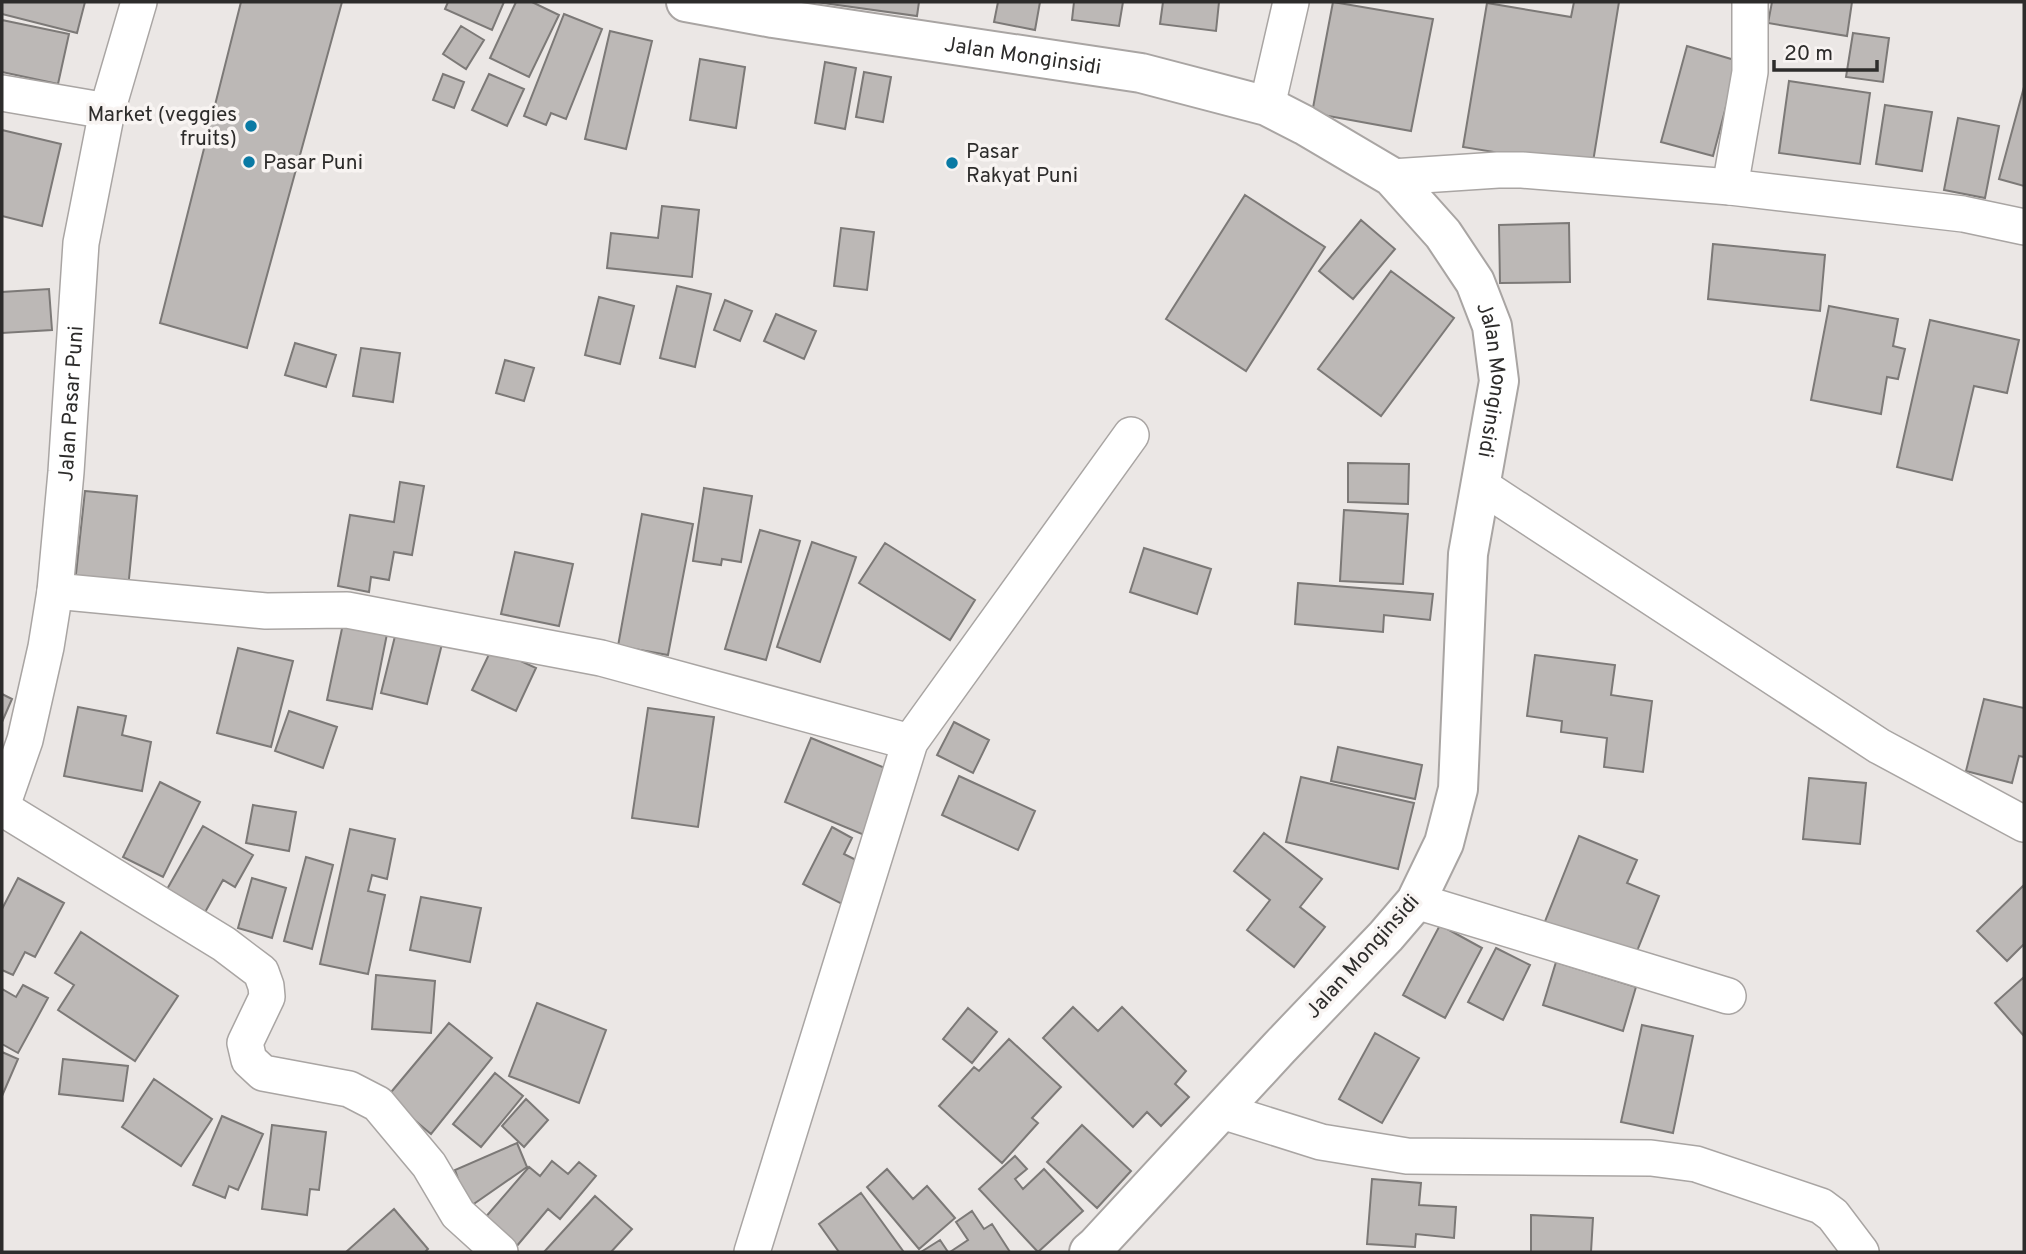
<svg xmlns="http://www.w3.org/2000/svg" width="2026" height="1254" viewBox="0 0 2026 1254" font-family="Overpass,sans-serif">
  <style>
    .building { fill: #bcb8b6; stroke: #7c7977; stroke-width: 2 }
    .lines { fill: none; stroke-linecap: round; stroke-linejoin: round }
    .minor-casing { stroke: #a9a5a3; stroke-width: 38 }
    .tertiary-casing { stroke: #a9a5a3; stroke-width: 42 }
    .minor { stroke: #fff; stroke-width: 35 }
    .tertiary { stroke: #fff; stroke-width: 38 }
    .poi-dot { fill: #0a7aa4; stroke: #f8f4f2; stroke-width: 2.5 }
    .labels { text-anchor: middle; stroke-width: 7; stroke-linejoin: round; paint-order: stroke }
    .street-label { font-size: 21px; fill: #2d2c2b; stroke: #f8f4f2 }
    .poi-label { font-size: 21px; fill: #2d2c2b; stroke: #f8f4f2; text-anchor: start }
  </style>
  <rect width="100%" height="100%" fill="#ebe7e5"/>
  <path class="building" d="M2,2H85L77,33L2,14Z
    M241,2H342L247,348L160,323Z
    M448,2H504L492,30L445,9Z
    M516,2H532L559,15L529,77L490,58Z
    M816,2H919L917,16Z
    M998,2H1040L1035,30L994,22Z
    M1074,2H1123L1119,26L1072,20Z
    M1163,2H1219L1216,31L1160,24Z
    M1333,2L1433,19L1411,131L1312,113Z
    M1574,2H1619L1592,168L1463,147L1487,3L1571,17Z
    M1772,2H1852L1847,36L1768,23Z
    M564,14L602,29L566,119L551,113L546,125L524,116Z
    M2,20L69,34L58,84L2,72Z
    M461,26L484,40L466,69L443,54Z
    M610,31L652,41L626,149L585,139Z
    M1853,33L1889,38L1883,82L1846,77Z
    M1687,46L1738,61L1713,156L1661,142Z
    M700,59L745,67L736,128L690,120Z
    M825,62L856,68L845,129L815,123Z
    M864,72L891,77L883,122L856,117Z
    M443,74L464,82L454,108L433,100Z
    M489,74L524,89L507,126L472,110Z
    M1789,81L1870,93L1860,164L1779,153Z
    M2024,87V186L1999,179Z
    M1885,105L1932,112L1922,171L1876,164Z
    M1958,118L1999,126L1985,198L1944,190Z
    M2,130L61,144L42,226L2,216Z
    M1245,195L1325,247L1246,371L1166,319Z
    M662,206L699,210L692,277L607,268L611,233L658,238Z
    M1361,220L1395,249L1353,299L1319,271Z
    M1569,223L1570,282L1500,283L1499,225Z
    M841,228L874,232L867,290L834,286Z
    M1713,244L1825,255L1820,311L1708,299Z
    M1391,271L1454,318L1381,416L1318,369Z
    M677,286L711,294L695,367L660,358Z
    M49,289L52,330L2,333V292Z
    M599,297L634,306L620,364L585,355Z
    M725,300L752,311L740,341L714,330Z
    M1829,306L1898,319L1893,346L1905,349L1898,379L1887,377L1881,414L1811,400Z
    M776,314L816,331L804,359L764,341Z
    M1930,320L2019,340L2007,393L1974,386L1952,480L1897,467Z
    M295,343L336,355L326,387L285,375Z
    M361,348L400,353L393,402L353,396Z
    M505,360L534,368L524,401L496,393Z
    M1348,463L1409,464L1408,504L1348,502Z
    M400,482L424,486L412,555L394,552L389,580L371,577L369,592L338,586L350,515L394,522Z
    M704,488L752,496L741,562L722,559L721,565L693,561Z
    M85,491L137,496L128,589L75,583Z
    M1344,510L1408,514L1403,584L1340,581Z
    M642,514L693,524L668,655L618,646Z
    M760,530L800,541L766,660L725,649Z
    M812,542L856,557L820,662L777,647Z
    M885,543L975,600L950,640L859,583Z
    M1144,548L1211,569L1197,614L1130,592Z
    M515,552L573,564L559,626L501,614Z
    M1298,583L1433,594L1430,620L1384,615L1383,632L1295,624Z
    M344,619L388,629L372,709L327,700Z
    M397,628L443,640L427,704L381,693Z
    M238,648L293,661L271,747L217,733Z
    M492,648L536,668L516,711L472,690Z
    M1535,655L1615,665L1611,695L1652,701L1643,772L1604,767L1607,738L1561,732L1562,721L1527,716Z
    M2,694L12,699L2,722Z
    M1984,699L2024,708V757L2019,756L2012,783L1966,771Z
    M78,707L126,716L122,735L151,742L142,791L64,776Z
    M648,708L714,717L698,827L632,818Z
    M289,711L337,727L323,768L275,751Z
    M954,722L989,740L973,773L937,755Z
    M811,738L895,772L869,837L785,802Z
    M1338,747L1422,765L1415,799L1331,781Z
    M959,776L1035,811L1018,850L942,815Z
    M1301,777L1414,803L1398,869L1286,842Z
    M1809,778L1866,783L1860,844L1803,839Z
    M160,782L200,802L163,877L123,857Z
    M253,805L296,812L289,851L246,843Z
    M203,826L253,855L235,887L223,880L204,914L166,891Z
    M832,827L852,838L844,854L864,864L844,905L803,884Z
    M350,829L395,839L387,879L372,875L368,891L385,895L368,974L320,964Z
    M1264,833L1322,879L1300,907L1325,927L1294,967L1247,930L1270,900L1234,871Z
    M1579,836L1637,860L1627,883L1659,896L1633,961L1544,924Z
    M306,857L333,865L312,949L284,941Z
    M18,878L64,903L35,957L25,952L13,975L2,970V909Z
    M252,878L286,888L272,938L238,928Z
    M2024,885V944L2007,961L1977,931Z
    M421,897L481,908L470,962L410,950Z
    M1440,925L1482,948L1445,1018L1403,995Z
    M81,932L178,996L135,1061L58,1010L74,985L55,973Z
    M1496,948L1530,965L1503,1020L1468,1002Z
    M1556,962L1636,987L1623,1031L1543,1005Z
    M376,975L435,981L431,1033L372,1029Z
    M2024,977V1036L1995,1003Z
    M23,985L48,998L18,1053L2,1044V989L16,997Z
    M537,1003L606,1030L579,1103L509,1076Z
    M1073,1007L1098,1031L1122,1007L1186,1071L1175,1084L1189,1097L1161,1126L1147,1112L1133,1127L1043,1038Z
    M968,1008L997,1032L972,1063L943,1039Z
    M449,1023L492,1058L431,1134L387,1097Z
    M1642,1025L1693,1036L1673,1133L1621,1122Z
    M1375,1033L1419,1058L1382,1123L1339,1099Z
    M1009,1039L1061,1087L1032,1118L1038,1123L1002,1163L939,1106L974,1067L979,1071Z
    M2,1052L18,1059L2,1096Z
    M63,1059L128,1066L123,1101L59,1094Z
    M495,1073L523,1096L481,1147L453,1124Z
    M154,1079L212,1119L181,1166L122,1127Z
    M526,1099L548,1120L524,1147L502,1126Z
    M222,1116L263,1134L238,1190L229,1186L225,1198L193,1185Z
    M272,1125L326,1132L319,1190L310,1189L307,1215L262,1209Z
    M1082,1125L1131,1171L1097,1208L1047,1162Z
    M517,1143L527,1167L468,1208L455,1170Z
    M1015,1156L1027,1169L1015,1179L1023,1189L1044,1169L1083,1211L1038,1252L979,1189Z
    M552,1161L568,1174L579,1162L596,1176L560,1219L548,1209L516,1247L484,1219L529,1167L540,1176Z
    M887,1169L913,1199L927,1186L955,1218L919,1249L867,1187Z
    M1372,1179L1421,1183L1419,1205L1456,1207L1454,1238L1416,1234L1415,1247L1367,1244Z
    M861,1193L903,1251L902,1252H839L819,1224Z
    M595,1196L632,1229L611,1252H544Z
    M394,1209L428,1249L425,1252H346Z
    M972,1211L984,1229L992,1224L1010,1252H950L968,1240L956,1222Z
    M1531,1215L1593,1218L1591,1252H1531Z
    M940,1240L948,1252H921Z"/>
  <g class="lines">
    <defs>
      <g id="minor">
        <path d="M2,93L107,111"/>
        <path d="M1267,106L1291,2"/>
        <path d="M1392,177L1498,170H1522L1730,187L1963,214L2024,227"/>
        <path d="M1730,187L1750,72V2"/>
        <path d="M1480,485L1879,746L2024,824"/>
        <path d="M55,591L266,611L347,610L601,658L910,742"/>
        <path id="s1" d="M2,806L25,740L46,647L55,591L66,472L81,243L107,111L139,2"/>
        <path d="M2,808L224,944L261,972L266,986L267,997L245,1043L249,1060L263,1073L349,1089L378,1104L429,1165L458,1214L500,1252"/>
        <path d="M1416,901L1728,996"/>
        <path d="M1222,1111L1321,1142L1407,1156L1651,1158L1696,1164L1821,1206L1833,1215L1861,1252"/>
        <path d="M752,1252L910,742L1131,435"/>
      </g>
      <g id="tertiary">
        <path id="s2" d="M686,2L773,18L1141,73L1267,106L1304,125L1392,177L1443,234L1475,282L1492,326L1499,381L1468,554L1458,789L1444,843L1416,901L1386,936L1279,1048L1096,1246L1089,1252"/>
      </g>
    </defs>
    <use href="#minor" class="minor-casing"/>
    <use href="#tertiary" class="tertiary-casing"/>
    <use href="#minor" class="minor"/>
    <use href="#tertiary" class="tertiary"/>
  </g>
  <g class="poi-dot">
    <circle cx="251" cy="126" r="7"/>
    <circle cx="249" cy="162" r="7"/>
    <circle cx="952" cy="163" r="7"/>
  </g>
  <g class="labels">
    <g class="street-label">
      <text dy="7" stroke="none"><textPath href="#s2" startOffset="341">Jalan Monginsidi</textPath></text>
      <text dy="7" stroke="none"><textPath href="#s2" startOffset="970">Jalan Monginsidi</textPath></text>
      <text dy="7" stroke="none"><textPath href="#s1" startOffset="410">Jalan Pasar Puni</textPath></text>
      <text transform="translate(1362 956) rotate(-48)" y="7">Jalan Monginsidi</text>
    </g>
    <g class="poi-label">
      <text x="237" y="121" text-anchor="end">Market (veggies<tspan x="237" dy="24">fruits)</tspan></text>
      <text x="966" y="158">Pasar<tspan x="966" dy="24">Rakyat Puni</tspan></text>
      <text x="263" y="169">Pasar Puni</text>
    </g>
  </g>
  <rect width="2026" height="1254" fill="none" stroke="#2d2c2b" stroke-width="7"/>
  <path d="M1774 60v10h103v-10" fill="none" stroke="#2d2c2b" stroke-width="3.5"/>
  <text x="1784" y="60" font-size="21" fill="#2d2c2b" stroke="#f8f4f2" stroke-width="5" paint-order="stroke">20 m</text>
</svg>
